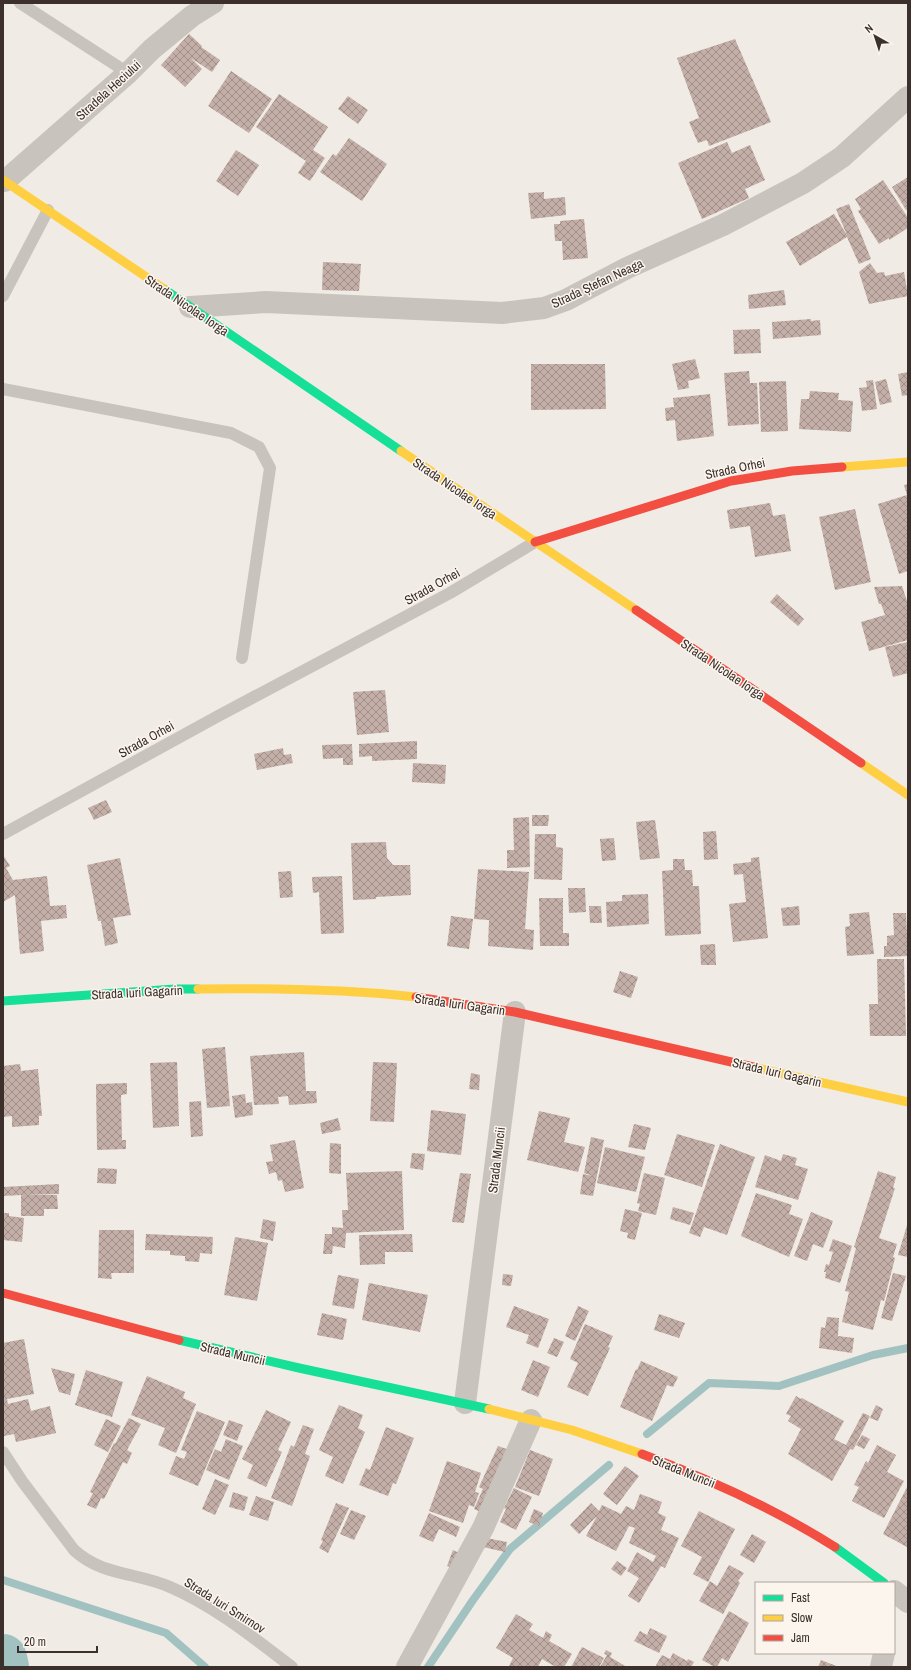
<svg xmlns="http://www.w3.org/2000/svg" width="911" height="1670" viewBox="0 0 911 1670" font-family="'Archivo Narrow',sans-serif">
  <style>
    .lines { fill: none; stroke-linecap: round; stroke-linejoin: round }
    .stream { stroke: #a1c2c1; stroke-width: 8 }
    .river { stroke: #a1c2c1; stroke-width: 48 }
    .building { fill: url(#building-cross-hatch) }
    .lane { stroke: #c9c3be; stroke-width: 12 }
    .street { stroke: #c9c3be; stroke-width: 22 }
    .fast { stroke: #16e098; stroke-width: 9 }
    .slow { stroke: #ffcf43; stroke-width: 9 }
    .jam { stroke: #f24e42; stroke-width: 9 }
    .labels { text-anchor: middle; stroke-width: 3; stroke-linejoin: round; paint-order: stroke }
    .street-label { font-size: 13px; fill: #3b302b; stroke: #fbf5ee }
  </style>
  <defs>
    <pattern id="building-cross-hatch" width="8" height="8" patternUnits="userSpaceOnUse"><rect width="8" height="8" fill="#c3afa7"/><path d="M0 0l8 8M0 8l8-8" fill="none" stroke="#a08f88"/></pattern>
  </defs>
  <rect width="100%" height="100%" fill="#f0ebe5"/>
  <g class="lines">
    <path class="stream" d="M647,1434L709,1383L779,1386L873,1355L908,1348
      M3,1580L166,1633L205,1667
      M428,1667L473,1600L510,1549L609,1465"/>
    <path class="river" d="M3,1658L5,1667"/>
  </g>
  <path class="building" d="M189,34L202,46L201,47L220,60L212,72L191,58L202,69L185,87L161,65Z
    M735,39L771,122L709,146L707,140L698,143L689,122L699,118L677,58Z
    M231,71L272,99L249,133L208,106Z
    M279,94L328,127L313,150L325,158L310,181L298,173L306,161L256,127Z
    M348,96L368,110L358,124L338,109Z
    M349,138L387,164L362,201L320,172L333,154L336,156Z
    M727,142L732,153L750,145L765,180L745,189L749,198L702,219L678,163Z
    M236,150L259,165L238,196L216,181Z
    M908,177V209L906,210L892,187Z
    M883,180L908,218V228L889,240V238L879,244L858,211L861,209L855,199Z
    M544,192V199L565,197L566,215L531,219L528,193Z
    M849,204L871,259L859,264L847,237L800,266L786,242L834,214L847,235L836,209Z
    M584,219L588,258L563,260L562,241H555L554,224H560V221Z
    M323,262L361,264L359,291L322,290Z
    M870,263L877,273L884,272L885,276L904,272L908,296L869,304L859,272Z
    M784,290L786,305L749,309L748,295Z
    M811,319V321L820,320L821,335L773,339L772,322Z
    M760,329L761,353L734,354L733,330Z
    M695,359L700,378L688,381L689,388L678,390L672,364Z
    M531,364H605L606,409L531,410Z
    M749,371L750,383H757L759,424L728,426L724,373Z
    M908,372V395L902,396L898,374Z
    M886,379L892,402L880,405L875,382Z
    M873,380L877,409L862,411L859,388L867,387L866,381Z
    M786,381L788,431L761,432L759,382Z
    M810,391L839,393L838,400L853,401L851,432L799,429L801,399H809Z
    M710,394L714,436L677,441L675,420L666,421L665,408L674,407L673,398Z
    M908,484V571L899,574L878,504L907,495L904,485Z
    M770,503L773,516L785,514L791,551L755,557L750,526L730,529L727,510Z
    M855,509L871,582L835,590L819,517Z
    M902,586L908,604V640L869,651L861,622L885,615L881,604H879L874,587Z
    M777,594L804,619L798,626L770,602Z
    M908,642V673L893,677L885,647Z
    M385,690L389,732L357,735L353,692Z
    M417,741V759L372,761V756L359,757V744Z
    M352,744L353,765H343V758L323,759L322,745Z
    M283,748L284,755L291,754L293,763L257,770L254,754Z
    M413,763L446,765L445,784L412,782Z
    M106,800L112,812L94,820L88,808Z
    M532,815H549L548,826H532Z
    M529,817L530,867L507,868V850H514L513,818Z
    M655,820L660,858L640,860L636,822Z
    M716,831L718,859L704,860L703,832Z
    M535,834H556V847L563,848L562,880L534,879Z
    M614,838L616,860L602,861L600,839Z
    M386,842L387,858L393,865H410L411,895L376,897V899L353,900L351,843Z
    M3,855L10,866L6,868L13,880L47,876L50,906L66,905L67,918L41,921L44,951L20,954L15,895L3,902Z
    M759,857L768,938L733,942L729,904L746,902L743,874L734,875L733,864L751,862V858Z
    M120,858L131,915L113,918L118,943L105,946L101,921H98L87,865Z
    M673,859H684L685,870H692L693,886H699L701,934L665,936L662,871L673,870Z
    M478,869L529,872L525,929L534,930L533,950L488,946L489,920L474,919Z
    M291,871L293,897L280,898L278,872Z
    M342,876L344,933L321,934L319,892L313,893L312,877Z
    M568,888H585L586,912L569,913Z
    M648,894L649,924L607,927L606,902L622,901V895Z
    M539,898H563V933H569V946H540Z
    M589,906H601L602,923H590Z
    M799,906L800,925L783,926L781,908Z
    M869,912L874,954L847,956L845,927L850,926L849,914Z
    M893,913H906L908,956L884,957V946H887V936L894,935Z
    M451,916L473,919L469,949L447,946Z
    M715,944L716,965H701L700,945Z
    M877,959H904L906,1036H870L869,1004H878Z
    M620,971L638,977L631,998L613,992Z
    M225,1047L230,1106L207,1108L202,1049Z
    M304,1052L306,1091H316L317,1103L289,1105L288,1096L278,1097L279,1104L254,1105L250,1056Z
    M177,1062L179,1126L153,1128L150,1063Z
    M373,1062L397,1063L394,1122L370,1121Z
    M20,1064L21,1071L38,1069L42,1116H39V1125L12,1127V1116L3,1117V1066Z
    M471,1073L480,1075L479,1090L469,1089Z
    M127,1083V1094L121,1095L122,1140H126V1149L97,1150L96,1084Z
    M245,1094L246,1103L252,1102L253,1115L235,1118L232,1096Z
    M201,1101L203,1136L191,1137L189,1102Z
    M431,1110L466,1114L461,1155L427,1151Z
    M539,1111L570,1118L564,1142L585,1147L578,1172L527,1160Z
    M338,1118L341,1130L322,1134L320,1123Z
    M634,1124L651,1128L645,1150L628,1147Z
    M677,1134L715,1145L702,1187L664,1175Z
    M591,1137L604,1140L593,1196L580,1194L583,1174L593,1176L584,1173Z
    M295,1140L304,1188L285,1192L282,1180L278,1181L276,1172L269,1174L266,1162L273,1161L270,1145Z
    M330,1143L341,1144V1174L329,1173Z
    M720,1144L755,1157L727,1235L704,1227L700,1237L689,1233Z
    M605,1147L645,1157L636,1192L597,1183Z
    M412,1153L425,1154L423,1170L410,1168Z
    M783,1154L797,1158L795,1165L808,1169L798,1200L755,1187L765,1155L781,1161Z
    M98,1168L117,1169L116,1184L97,1183Z
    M402,1171L404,1230L346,1233L345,1248L333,1246L332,1254H323L325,1234H332V1227L343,1228L342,1210H348L346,1173Z
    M878,1171L896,1177L893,1188H895L879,1238L897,1244L893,1257L895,1258L884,1301L881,1300L873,1330L842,1322L849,1292L845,1291L856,1248L854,1247Z
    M460,1173L471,1174L464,1223L452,1222Z
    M644,1173L665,1178L656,1215L638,1211L640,1204L637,1203Z
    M59,1184V1194L24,1195H57L58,1209H44V1216H21V1195L3,1196V1187Z
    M756,1193L792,1205L789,1214L803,1219L789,1257L741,1236Z
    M673,1207L694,1213L690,1225L670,1219Z
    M625,1209L642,1213L635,1240L627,1238L628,1233L620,1231Z
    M811,1212L833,1221L823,1248L813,1244L807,1261L794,1256Z
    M3,1213H9V1216L24,1218L22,1242L3,1240Z
    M263,1219L276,1222L273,1241L260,1238Z
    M908,1222V1257L898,1255Z
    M99,1230H134V1273H111L112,1279L98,1278Z
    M146,1234L213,1237L212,1254L200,1253L199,1262L185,1261V1256L170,1255V1251L145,1250Z
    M412,1234L413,1252H385V1264L360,1265L359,1235Z
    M235,1237L268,1243L257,1301L224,1295Z
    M833,1239L852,1246L840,1283L825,1278L826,1272H824L826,1264L829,1265L833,1252L829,1251Z
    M893,1273L906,1276L892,1321L881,1318Z
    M503,1274L513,1275L511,1286L502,1285Z
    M338,1275L359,1279L354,1309L332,1305Z
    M369,1283L428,1295L420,1332L362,1320Z
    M514,1306L549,1319L538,1348L526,1343L529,1335L506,1327Z
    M578,1306L589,1311L575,1341L565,1336Z
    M322,1313L347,1319L343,1340L317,1335Z
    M659,1314L685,1323L679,1338L654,1330Z
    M827,1317L839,1318L838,1336L854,1338L852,1353L819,1348L821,1327L825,1328Z
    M585,1324L613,1336L608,1347L610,1348L588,1396L567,1387L578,1363L570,1359Z
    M554,1338L564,1342L557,1357L547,1353Z
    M24,1339L34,1394L7,1399L8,1404L28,1399L31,1411L50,1406L56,1433L16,1442L14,1434L4,1436L3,1430V1343Z
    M533,1360L550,1367L538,1397L521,1390Z
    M641,1361L678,1377L673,1387L667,1385L652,1421L620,1407L636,1369L637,1370Z
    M51,1368L75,1374L70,1395L59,1392Z
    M86,1370L123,1382L112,1417L75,1405Z
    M147,1376L185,1392L183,1398L196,1404L176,1453L158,1445L165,1428L131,1415Z
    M796,1396L801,1399L802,1398L844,1421L834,1439L846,1445L863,1413L870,1416L853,1450L850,1449L832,1481L788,1454L801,1429L788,1421L791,1416L786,1414Z
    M339,1405L363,1415L358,1428L365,1432L343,1484L325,1476L333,1457L319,1450Z
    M876,1405L883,1409L878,1421L870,1418Z
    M266,1410L291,1422L278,1450L282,1452L266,1487L247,1478L253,1465L242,1459Z
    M197,1411L225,1422L198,1486L169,1474L176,1456L184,1459L187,1452L181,1450Z
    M129,1418L141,1424L127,1450L132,1453L127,1464L123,1462L104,1499L101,1498L96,1509L87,1505L93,1493L90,1492L114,1443L115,1444Z
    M106,1419L121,1426L108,1452L94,1445Z
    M229,1420L243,1425L237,1441L223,1435Z
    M303,1425L314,1429L305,1454L310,1456L292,1506L271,1498L291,1445L294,1447Z
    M386,1427L414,1438L396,1484L393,1483L388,1496L359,1485L366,1468L370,1470Z
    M862,1435L870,1439L864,1449L856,1445Z
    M226,1439L243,1446L229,1480L206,1470L215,1449L221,1452Z
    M877,1445L896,1455L887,1472L904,1481L884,1518L852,1501L859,1487L854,1485L866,1461L868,1463Z
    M498,1446L512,1451L485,1514L474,1509L483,1489L479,1487Z
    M530,1450L553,1459L539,1496L515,1487Z
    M447,1461L481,1473L475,1492L479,1493L474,1507L469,1505L463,1523L429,1511Z
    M625,1466L639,1476L617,1505L603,1494Z
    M215,1479L229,1485L215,1515L202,1509Z
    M908,1485V1545L907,1547L883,1534Z
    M514,1488L532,1497L516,1530L500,1522L506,1509L504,1508Z
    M233,1492L248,1497L244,1511L229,1507Z
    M640,1494L662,1502L658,1513L666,1517L661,1530L679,1538L665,1568L661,1566L639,1603L628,1596L639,1578L627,1571L637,1552L653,1562L656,1556L629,1543L635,1528L629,1526L616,1551L586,1536L597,1516L579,1534L570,1525L591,1503L599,1511L602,1505L621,1514L626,1506L634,1510Z
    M256,1496L274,1502L268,1521L249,1515Z
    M336,1503L349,1508L328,1553L319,1548L323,1541L321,1540Z
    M534,1509L543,1513L539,1526L529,1522Z
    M351,1510L366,1516L354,1540L340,1534Z
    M699,1511L735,1529L708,1582L693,1574L702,1557L681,1546Z
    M429,1513L460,1527L456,1537L439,1529L433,1542L419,1536Z
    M752,1534L766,1542L754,1563L740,1555Z
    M486,1538L507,1542L505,1552L483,1547Z
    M453,1550L461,1554L455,1570L447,1566Z
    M617,1561L627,1568L621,1576L611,1569Z
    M729,1565L744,1573L738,1581L740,1583L723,1614L699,1601L710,1581L717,1586Z
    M729,1611L749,1623L728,1662L722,1658L717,1667H715L702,1660Z
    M516,1614L533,1624L529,1630L543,1638L546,1631L552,1635L549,1641L572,1654L564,1667H556L542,1659L538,1667L509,1666L513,1658L496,1648Z
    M650,1628L667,1636L659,1653L634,1641L640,1631L647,1635Z
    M582,1647L604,1658L599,1667H571Z
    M606,1650L612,1653L610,1657L627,1667H600L607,1655L604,1654Z
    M673,1653L687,1661L688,1659L694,1662L691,1667H655L662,1655L670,1659Z
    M821,1660L839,1667H818Z"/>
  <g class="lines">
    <path class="lane" d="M20,3L128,73
      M3,296L48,210
      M3,389L231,433L259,447L270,468L242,658
      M3,834L220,715L450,593L535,542
      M3,1452L22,1481L74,1550C102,1576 136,1572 170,1587C213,1605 255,1639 292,1667"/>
    <path class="street" d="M5,181L128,73L152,49L192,16L213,3
      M190,307L266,302L502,313L544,308L566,300L627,268L723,225L803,183L842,157L908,97
      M465,1403L515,1012
      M894,1591L908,1602
      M407,1667L483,1528L531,1420
      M881,1667L884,1653"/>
    <path class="fast" d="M164,289L401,451
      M3,1001L175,989H198
      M179,1340L299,1368L489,1409
      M835,1547L884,1583"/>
    <path class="slow" d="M3,180L164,289
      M401,451L636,610
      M842,467L908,462
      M861,763L908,795
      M198,989C271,988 344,989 416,997
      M753,1067L908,1102
      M489,1409L572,1430L642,1454"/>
    <path class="jam" d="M535,542L731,481L792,471L842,467
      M636,610L861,763
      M416,997L515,1012L753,1067
      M3,1293L179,1340
      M642,1454C709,1479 775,1509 835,1547"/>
  </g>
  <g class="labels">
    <g class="street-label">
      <text transform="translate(108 90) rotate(-42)" y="5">Stradela Heciului</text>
      <text transform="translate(597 283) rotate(-25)" y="5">Strada Ștefan Neaga</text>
      <text transform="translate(187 305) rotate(34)" y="5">Strada Nicolae Iorga</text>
      <text transform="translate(735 468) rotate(-12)" y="5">Strada Orhei</text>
      <text transform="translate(455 488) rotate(34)" y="5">Strada Nicolae Iorga</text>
      <text transform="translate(432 586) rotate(-29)" y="5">Strada Orhei</text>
      <text transform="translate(723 669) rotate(34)" y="5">Strada Nicolae Iorga</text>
      <text transform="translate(146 739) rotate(-29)" y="5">Strada Orhei</text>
      <text transform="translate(137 992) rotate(-3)" y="5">Strada Iuri Gagarin</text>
      <text transform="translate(460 1004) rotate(8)" y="5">Strada Iuri Gagarin</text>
      <text transform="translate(777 1072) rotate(13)" y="5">Strada Iuri Gagarin</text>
      <text transform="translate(496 1160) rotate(-83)" y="5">Strada Muncii</text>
      <text transform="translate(233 1353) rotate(13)" y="5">Strada Muncii</text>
      <text transform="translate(684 1471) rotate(22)" y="5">Strada Muncii</text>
      <text transform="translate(225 1605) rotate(32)" y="5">Strada Iuri Smirnov</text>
    </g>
  </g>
  <rect width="911" height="1670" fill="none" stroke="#3b302b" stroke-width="8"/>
  <rect x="755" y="1582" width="140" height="72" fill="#fbf5ee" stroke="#aea6a0"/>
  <rect x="763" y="1595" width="20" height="6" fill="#16e098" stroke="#aea6a0"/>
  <text x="791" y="1602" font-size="12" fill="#3b302b">Fast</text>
  <rect x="763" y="1615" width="20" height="6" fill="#ffcf43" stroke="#aea6a0"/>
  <text x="791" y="1622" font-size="12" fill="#3b302b">Slow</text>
  <rect x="763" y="1635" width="20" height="6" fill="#f24e42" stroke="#aea6a0"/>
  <text x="791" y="1642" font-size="12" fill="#3b302b">Jam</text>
  <g transform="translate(875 36) rotate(321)" stroke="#fbf5ee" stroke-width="3" paint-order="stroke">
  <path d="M0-3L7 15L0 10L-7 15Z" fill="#3b302b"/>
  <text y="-6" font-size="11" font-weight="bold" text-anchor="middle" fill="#3b302b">N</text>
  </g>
  <path d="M18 1646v6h79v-6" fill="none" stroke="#3b302b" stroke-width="2"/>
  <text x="24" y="1646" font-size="12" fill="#3b302b" stroke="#fbf5ee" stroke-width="3" paint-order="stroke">20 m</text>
</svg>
